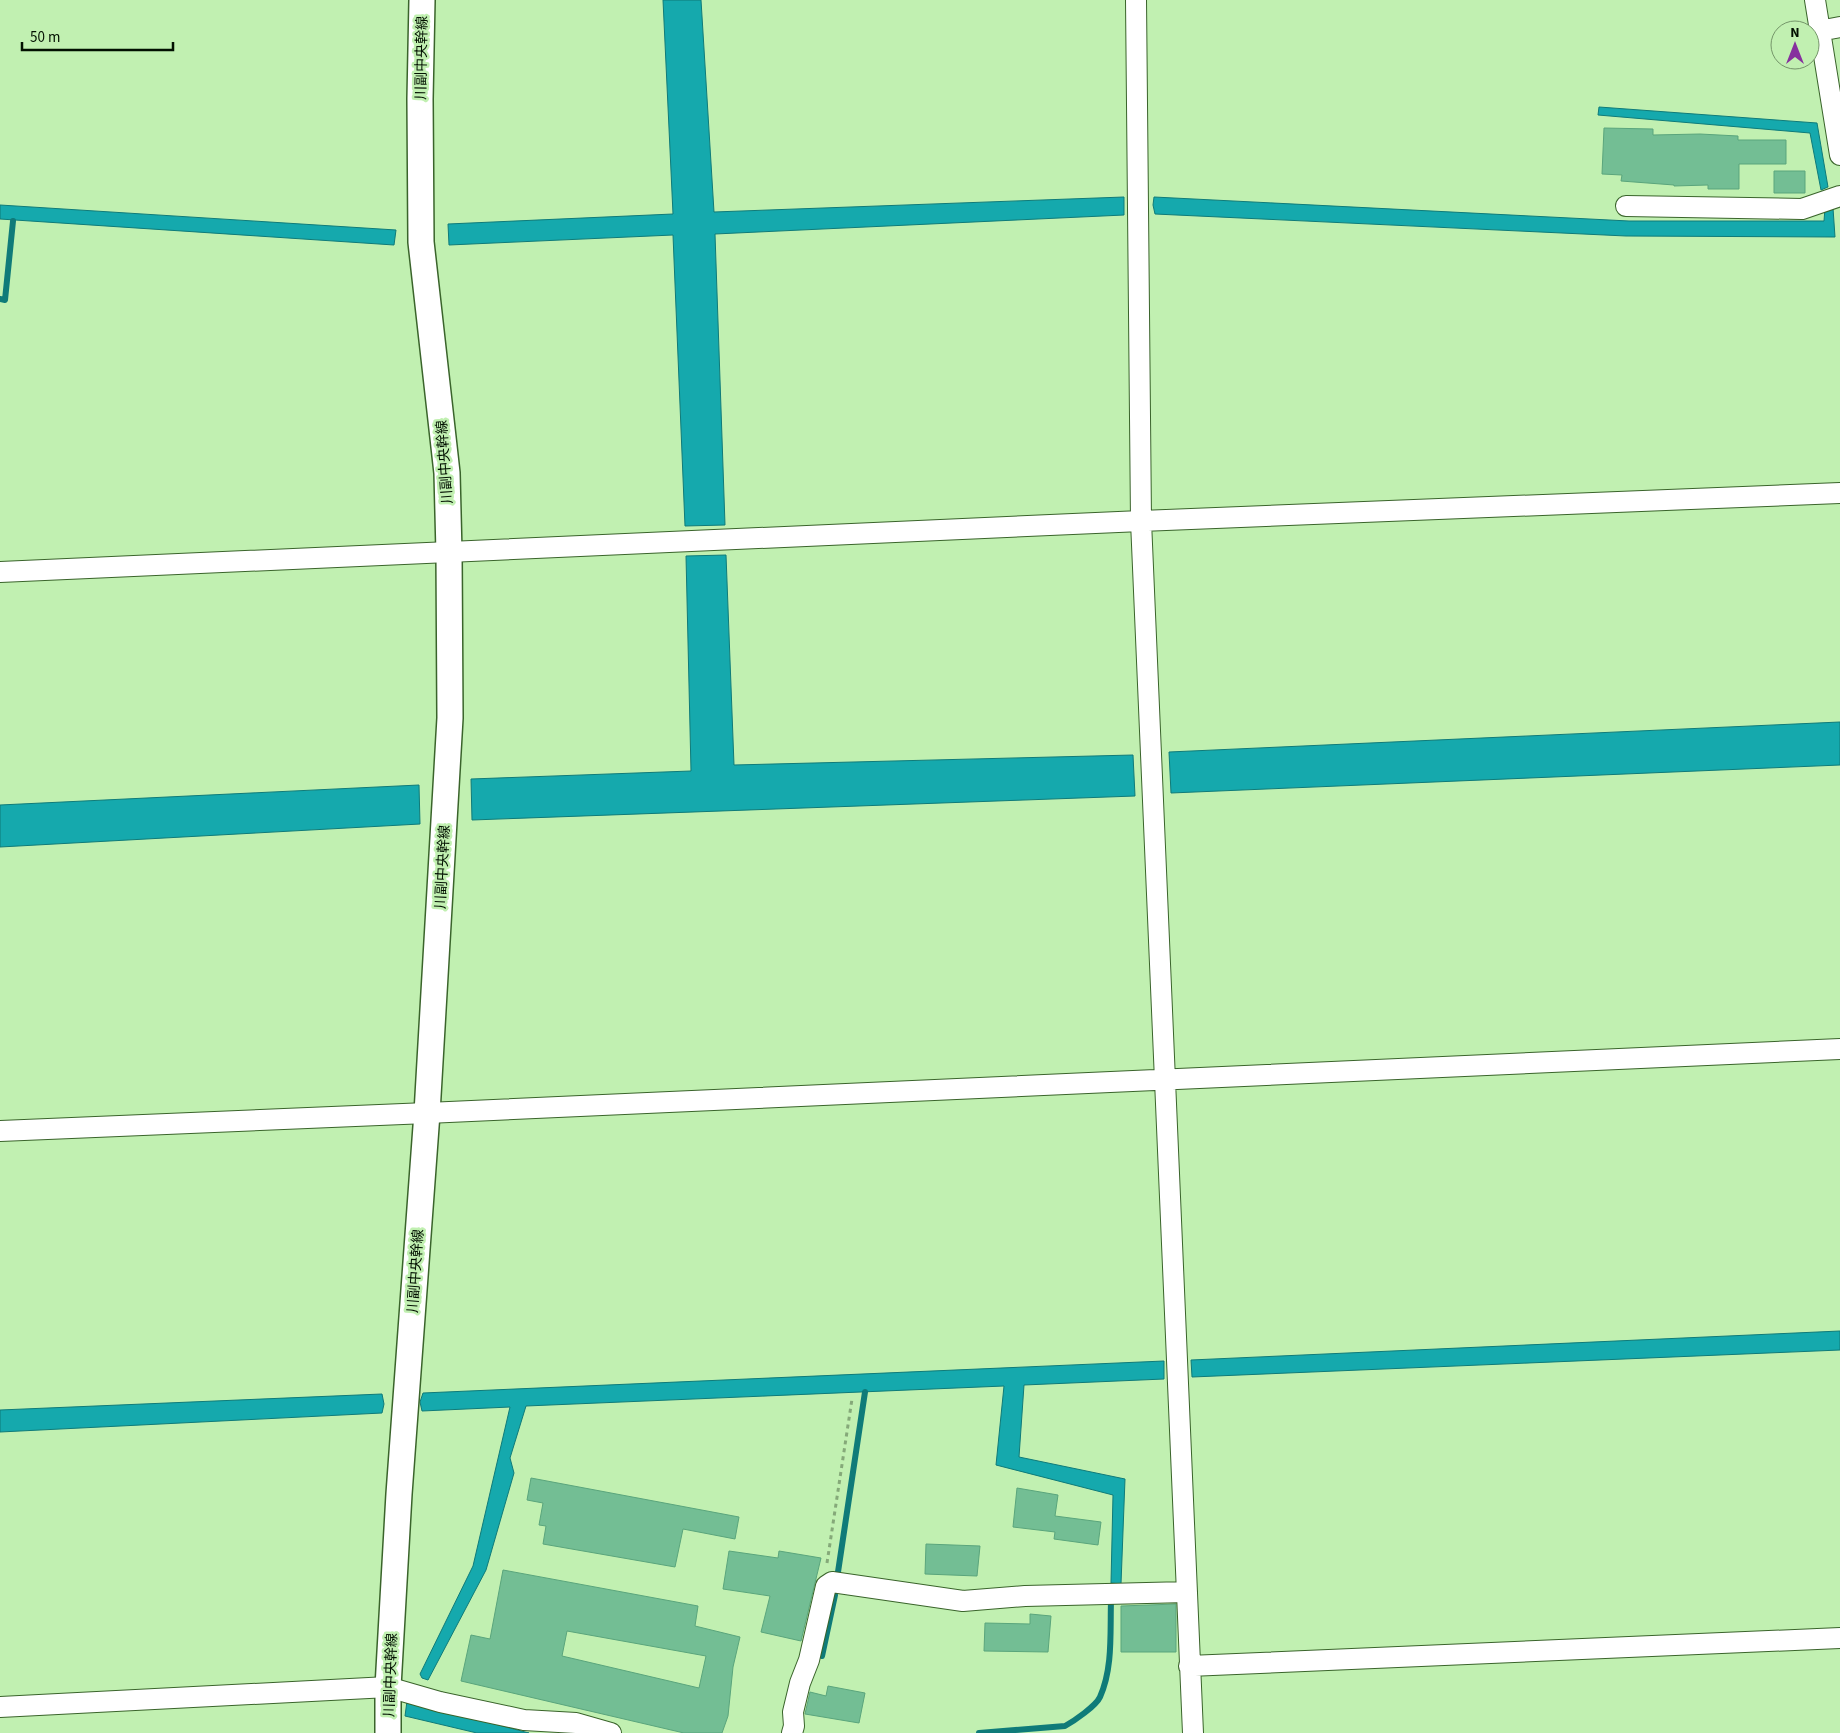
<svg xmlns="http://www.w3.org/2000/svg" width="1840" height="1733" viewBox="0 0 1840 1733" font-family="'Source Sans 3','Noto Sans JP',sans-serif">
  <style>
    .water { fill: #15a9ad; stroke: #0f7b79 }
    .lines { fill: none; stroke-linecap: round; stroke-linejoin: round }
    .stream { stroke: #0f7b79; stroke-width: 6 }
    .building { fill: #73be94; stroke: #5aa57c; fill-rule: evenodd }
    .minor-casing { stroke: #3a642b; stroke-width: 22 }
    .tertiary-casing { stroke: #3a642b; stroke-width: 28 }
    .path { stroke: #85a979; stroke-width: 3; stroke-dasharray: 4 4; stroke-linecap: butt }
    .minor { stroke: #fff; stroke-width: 20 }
    .tertiary { stroke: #fff; stroke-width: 25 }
    .labels { text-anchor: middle; stroke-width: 5; stroke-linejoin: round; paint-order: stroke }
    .street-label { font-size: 14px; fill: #021000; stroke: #c1f0b1 }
  </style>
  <rect width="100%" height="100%" fill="#c1f0b1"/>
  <path class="water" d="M663,0H701L714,212L1124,197V215L715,234L725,525L685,526L673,235L449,245L448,224L673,214Z
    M1599,107L1817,123L1828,187L1821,190L1810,133L1598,115Z
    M1154,197L1629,221H1824L1825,208H1833L1835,237L1626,236L1155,214L1153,205Z
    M0,205L396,230L394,245L0,219Z
    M726,555L734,765L1133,755L1135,796L472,820L471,779L691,771L686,556Z
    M1840,722V765L1171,793L1169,752Z
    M419,785L420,824L0,847V805Z
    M1840,1331V1350L1192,1377L1191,1360Z
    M1164,1361V1379L1024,1385L1019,1457L1125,1479L1121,1584L1111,1583L1113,1495L996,1465L1004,1386L526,1406L510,1458L514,1473L486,1570L428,1680L422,1678L420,1674L473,1566L510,1407L422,1411L420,1402L423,1393Z
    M382,1394L384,1404L382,1413L0,1432V1410Z
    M407,1701L529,1733H477L405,1716Z"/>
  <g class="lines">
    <path class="stream" d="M0,299L5,300L13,221
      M838,1572L865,1392
      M822,1656L835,1595
      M979,1733L1065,1726C1074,1721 1096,1706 1100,1697C1113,1668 1110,1633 1111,1601"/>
  </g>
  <path class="building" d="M1604,128L1653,129V135L1700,134L1738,136V140H1786V164H1739V189H1708V185L1674,186V185L1621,181L1622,175L1602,174Z
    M1774,171H1805V193H1774Z
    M531,1478L739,1517L735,1539L683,1529L675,1567L543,1544L546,1526L539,1525L543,1503L527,1500Z
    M1017,1488L1058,1495L1055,1516L1101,1522L1098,1545L1054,1539L1055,1532L1013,1527Z
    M926,1544L980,1546L977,1576L925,1574Z
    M729,1551L778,1558L779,1551L821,1558L801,1641L761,1632L770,1596L723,1589Z
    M503,1570L698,1606L695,1626L740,1637L733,1667L728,1716L722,1733H684L461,1681L471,1635L490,1639ZM567,1631L706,1656L699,1688L562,1656Z
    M1176,1604V1652H1121V1606Z
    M1030,1614L1051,1616L1048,1652L984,1651L985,1623L1030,1624Z
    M828,1686L865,1693L859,1723L805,1714L810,1692L826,1696Z"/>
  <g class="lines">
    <defs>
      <path id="minor" d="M1136,0L1141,521L1193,1733
        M1815,0L1840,155
        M1819,31L1840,27
        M1626,206L1802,209L1840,196
        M0,572L1141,521L1840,493
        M0,1131L427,1113L1840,1049
        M1189,1666L1840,1638
        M0,1707L388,1687L440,1702L524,1720L576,1723L611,1733
        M792,1733L794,1726L793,1712L800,1683L809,1660L826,1586L832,1582L963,1601L1025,1596L1187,1592"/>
      <path id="tertiary" d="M388,1733V1687L399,1494L427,1113L450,718L449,553L447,473L421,242L420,99L422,0"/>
    </defs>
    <use href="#minor" class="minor-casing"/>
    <use href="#tertiary" class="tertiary-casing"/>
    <path class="path" d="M827,1563L852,1399"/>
    <use href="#minor" class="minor"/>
    <use href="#tertiary" class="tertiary"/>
  </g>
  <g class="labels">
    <g class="street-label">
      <text transform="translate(421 58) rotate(-89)" y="5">川副中央幹線</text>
      <text transform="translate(444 462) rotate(-94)" y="5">川副中央幹線</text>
      <text transform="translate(442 867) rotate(-87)" y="5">川副中央幹線</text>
      <text transform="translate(415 1271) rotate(-86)" y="5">川副中央幹線</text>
      <text transform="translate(390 1675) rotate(-88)" y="5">川副中央幹線</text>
    </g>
  </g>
  <g transform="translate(1795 45)"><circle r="24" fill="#c1f0b1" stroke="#75966a"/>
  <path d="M0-4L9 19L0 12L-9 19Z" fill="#86309e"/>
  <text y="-8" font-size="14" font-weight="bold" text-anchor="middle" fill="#021000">N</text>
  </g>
  <path d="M22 42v8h151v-8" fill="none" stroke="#021000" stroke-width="2.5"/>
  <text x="30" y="42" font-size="15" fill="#021000" stroke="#c1f0b1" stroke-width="4" paint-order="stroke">50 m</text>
</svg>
